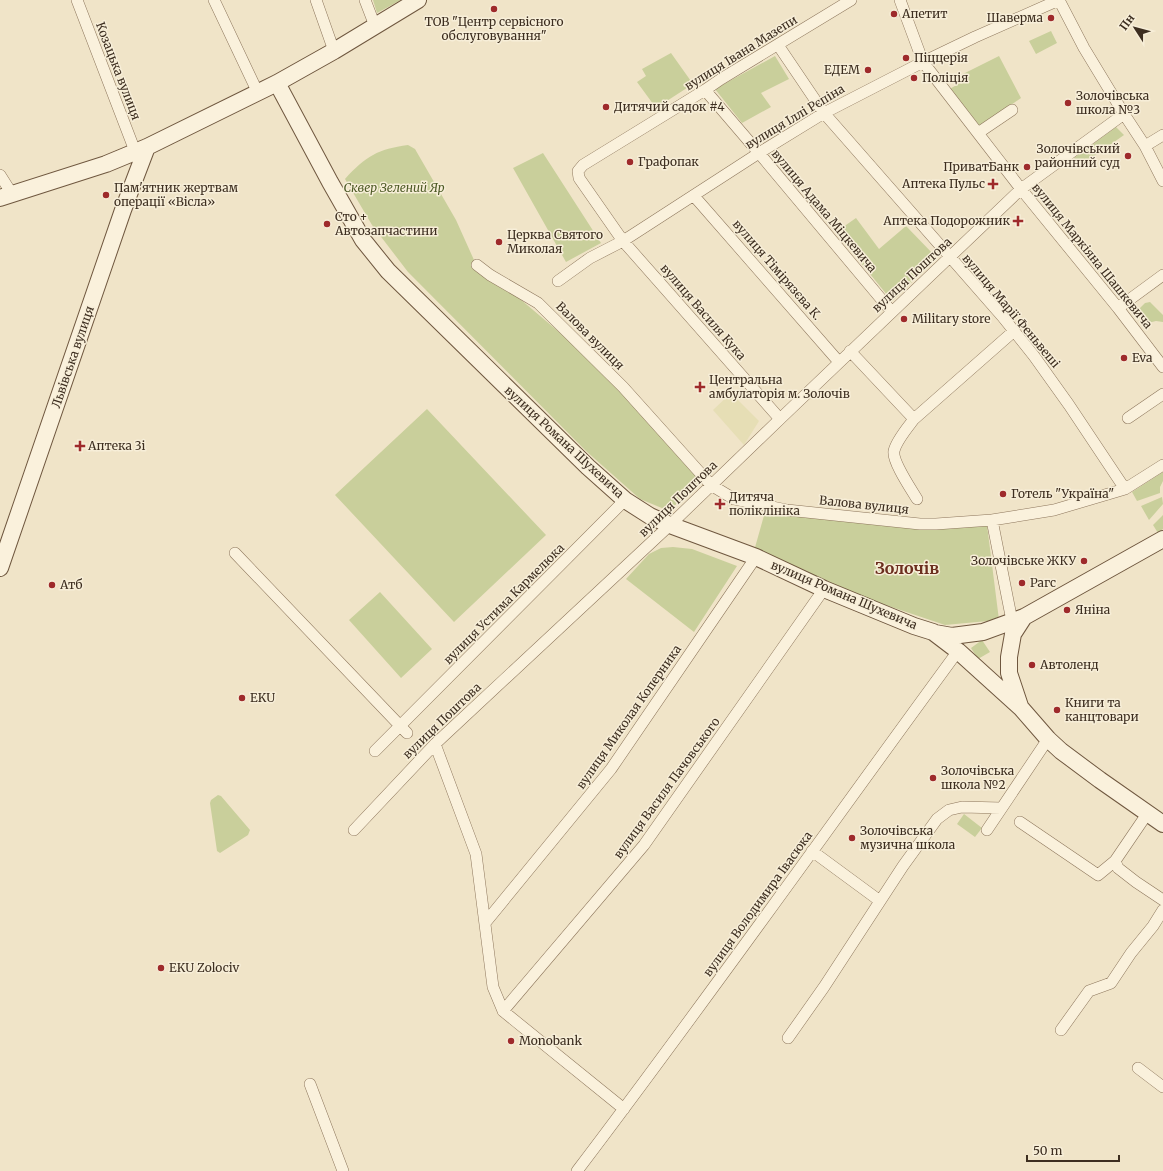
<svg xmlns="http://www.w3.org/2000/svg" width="1163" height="1171" viewBox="0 0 1163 1171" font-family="Merriweather,serif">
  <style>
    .farmland { fill: #e6deb5 }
    .green { fill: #c9cf9b }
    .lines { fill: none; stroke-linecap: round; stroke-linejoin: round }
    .street-casing { stroke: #8d765c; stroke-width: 12 }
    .secondary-casing { stroke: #6f573f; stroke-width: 18 }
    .street { stroke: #faf1dc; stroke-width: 11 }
    .secondary { stroke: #faf1dc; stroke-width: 16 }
    .poi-dot { fill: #9e2a2b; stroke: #f7eed8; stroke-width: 1.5 }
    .labels { text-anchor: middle; stroke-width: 3; stroke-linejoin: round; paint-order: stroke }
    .poi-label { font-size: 12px; fill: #3d2e20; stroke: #f7eed8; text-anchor: start }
    .street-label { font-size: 12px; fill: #3d2e20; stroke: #f7eed8 }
    .park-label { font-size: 12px; font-style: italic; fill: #4d5a26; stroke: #f7eed8 }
    .district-label { font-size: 16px; font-weight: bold; fill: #6b2e1e; stroke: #f7eed8 }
  </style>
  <rect width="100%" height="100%" fill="#f0e4c8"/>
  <path class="farmland" d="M731,393L759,421L744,445L713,410Z"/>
  <path class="green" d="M373,0H401L377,13Z
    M1051,31L1057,43L1036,54L1029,41Z
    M671,53L693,84L656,108L637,82L646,76L642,69Z
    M775,56L789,79L761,93L771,107L742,123L715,89Z
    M999,56L1021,98L977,129L948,90L960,83L957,77Z
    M1116,127L1124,135L1080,166L1074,158Z
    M408,145L415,149L456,220L474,260L605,371L692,467L700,482L669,511L640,499L586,451L408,272L372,225L345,179C366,156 378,149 408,145Z
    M543,153L601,243L566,262L513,168Z
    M856,218L879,249L906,226L937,258L892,301L836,232Z
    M1150,302L1163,315V322L1156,321L1144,324L1136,314L1137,311L1145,303Z
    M427,409L546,535L454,622L335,495Z
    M1163,472V481L1160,487V493L1137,501L1132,492Z
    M1162,497L1163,504L1149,520L1141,506Z
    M765,512L987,525L999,620L945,625L823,584L754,551Z
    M1163,515V529L1158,533L1153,525Z
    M673,547L692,549L737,566L694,632L626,579L649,554L661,548Z
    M380,592L432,649L401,678L349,620Z
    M982,640L990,652L978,659L971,648Z
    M218,795L221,796L250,830L248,835L220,853L217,851L210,803L211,800Z
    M964,814L982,828L975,837L957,824Z"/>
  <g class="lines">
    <defs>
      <path id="street" d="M77,0L135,151
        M214,0L258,93
        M316,0L334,51
        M365,0L375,26
        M900,0L923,62L1021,189L1118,308L1163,367
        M1059,0L1084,48L1124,114L1145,146L1163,181
        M778,45L824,113L1002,316L1034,356L1069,405L1125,489
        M705,90L759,153L892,312
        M978,133L1012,110
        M1145,146L1163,135
        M0,175L12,194
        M694,196L839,362
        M477,265L490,275L538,303L623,387L711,485L734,499L787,510L920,524H936L992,520L1054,510L1125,489L1163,465
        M558,281L590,258L623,241L759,153L824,113L923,62L975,37L1059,0
        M1118,308L1163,275
        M850,351L914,419C908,427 896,441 894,451C892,461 911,489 917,499
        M1128,418L1163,394
        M780,419L623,241L579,178L578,171L583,165L705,90L721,79L851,0
        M914,419L1014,331
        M992,520L1012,621
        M235,553L407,733
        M435,744L476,854L493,987L503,1011L624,1109
        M375,751L625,500
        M1020,822L1098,875L1115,861L1147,814
        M354,830L435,744L670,525L780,419L1021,189L1124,114
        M987,830L1048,739
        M812,851L880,901
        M1115,861L1118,868L1136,882L1163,900
        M485,923L611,769L756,557
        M503,1011L644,845L824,589
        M1061,1030L1089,991L1111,983L1131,953L1153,926L1163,910
        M788,1038L824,987L903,866L937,819L949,810L962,807L1001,808
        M1138,1068L1163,1087
        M310,1084L343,1171
        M577,1171C707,1000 831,824 958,651"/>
      <path id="secondary" d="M277,83L330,182L363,240L388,271L588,467L625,500L650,516L670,525L756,557L824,589L914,626L933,632L958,651L1021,708L1048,739L1061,751L1100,780L1163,824
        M0,198L106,164L147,147L277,83L334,51L418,0
        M0,568L123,210L147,147
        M935,633L952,636L983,632L1024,617L1163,539
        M1020,706L1009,673V657L1013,634L1024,617"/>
    </defs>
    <use href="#street" class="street-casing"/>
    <use href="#secondary" class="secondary-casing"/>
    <use href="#street" class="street"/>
    <use href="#secondary" class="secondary"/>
  </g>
  <g class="poi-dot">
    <circle cx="494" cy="9" r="4"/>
    <circle cx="894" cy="14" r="4"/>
    <circle cx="1051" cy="18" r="4"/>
    <circle cx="906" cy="58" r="4"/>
    <circle cx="868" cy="70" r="4"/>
    <circle cx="914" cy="78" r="4"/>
    <circle cx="1068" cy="103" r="4"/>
    <circle cx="606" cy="107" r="4"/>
    <circle cx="1128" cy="156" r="4"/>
    <circle cx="630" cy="162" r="4"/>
    <circle cx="1027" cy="167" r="4"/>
    <path d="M991 178h4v4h4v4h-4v4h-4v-4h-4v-4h4z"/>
    <circle cx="106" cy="195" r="4"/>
    <path d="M1016 215h4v4h4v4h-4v4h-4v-4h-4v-4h4z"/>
    <circle cx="327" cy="224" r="4"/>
    <circle cx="499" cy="242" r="4"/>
    <circle cx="904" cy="319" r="4"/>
    <circle cx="1124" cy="358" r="4"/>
    <path d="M698 381h4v4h4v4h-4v4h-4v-4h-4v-4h4z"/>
    <path d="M78 440h4v4h4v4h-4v4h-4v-4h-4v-4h4z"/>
    <circle cx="1003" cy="494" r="4"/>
    <path d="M718 498h4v4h4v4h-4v4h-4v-4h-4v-4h4z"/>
    <circle cx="1084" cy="561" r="4"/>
    <circle cx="1022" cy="583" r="4"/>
    <circle cx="52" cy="585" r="4"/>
    <circle cx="1067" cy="610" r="4"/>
    <circle cx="1032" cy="665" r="4"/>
    <circle cx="242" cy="698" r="4"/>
    <circle cx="1057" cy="710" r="4"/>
    <circle cx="933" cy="778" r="4"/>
    <circle cx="852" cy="838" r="4"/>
    <circle cx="161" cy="968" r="4"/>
    <circle cx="511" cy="1041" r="4"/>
  </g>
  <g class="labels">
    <g class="poi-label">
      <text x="902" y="18">Апетит</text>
      <text x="1043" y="22" text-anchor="end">Шаверма</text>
      <text x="494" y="26" text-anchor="middle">ТОВ "Центр сервісного<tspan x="494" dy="14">обслуговування"</tspan></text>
      <text x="914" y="62">Піццерія</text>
      <text x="860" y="74" text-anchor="end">ЕДЕМ</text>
      <text x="922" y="82">Поліція</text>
      <text x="1076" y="100">Золочівська<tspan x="1076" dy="14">школа №3</tspan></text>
      <text x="614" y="111">Дитячий садок #4</text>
      <text x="1120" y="153" text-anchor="end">Золочівський<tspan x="1120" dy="14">районний суд</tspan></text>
      <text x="638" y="166">Графопак</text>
      <text x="1019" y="171" text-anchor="end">ПриватБанк</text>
      <text x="985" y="188" text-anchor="end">Аптека Пульс</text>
      <text x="114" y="192">Пам'ятник жертвам<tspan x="114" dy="14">операції «Вісла»</tspan></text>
      <text x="335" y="221">Сто +<tspan x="335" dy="14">Автозапчастини</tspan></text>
      <text x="1010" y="225" text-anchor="end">Аптека Подорожник</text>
      <text x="507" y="239">Церква Святого<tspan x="507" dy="14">Миколая</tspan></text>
      <text x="912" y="323">Military store</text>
      <text x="1132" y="362">Eva</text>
      <text x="709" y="384">Центральна<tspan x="709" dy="14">амбулаторія м. Золочів</tspan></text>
      <text x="88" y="450">Аптека 3і</text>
      <text x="1011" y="498">Готель "Україна"</text>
      <text x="729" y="501">Дитяча<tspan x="729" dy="14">поліклініка</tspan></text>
      <text x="1076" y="565" text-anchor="end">Золочівське ЖКУ</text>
      <text x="1030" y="587">Рагс</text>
      <text x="60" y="589">Атб</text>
      <text x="1075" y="614">Яніна</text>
      <text x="1040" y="669">Автоленд</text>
      <text x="250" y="702">EKU</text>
      <text x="1065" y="707">Книги та<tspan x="1065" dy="14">канцтовари</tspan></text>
      <text x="941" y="775">Золочівська<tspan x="941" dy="14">школа №2</tspan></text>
      <text x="860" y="835">Золочівська<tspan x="860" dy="14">музична школа</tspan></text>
      <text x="169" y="972">EKU Zolociv</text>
      <text x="519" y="1045">Monobank</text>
    </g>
    <g class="street-label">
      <text transform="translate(741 53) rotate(-32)" y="4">вулиця Івана Мазепи</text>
      <text transform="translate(118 71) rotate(69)" y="4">Козацька вулиця</text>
      <text transform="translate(795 117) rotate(-31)" y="4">вулиця Іллі Рєпіна</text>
      <text transform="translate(824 211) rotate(50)" y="4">вулиця Адама Міцкевича</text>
      <text transform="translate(1092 256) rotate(51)" y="4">вулиця Маркіяна Шашкевича</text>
      <text transform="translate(777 270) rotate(49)" y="4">вулиця Тімірязєва К.</text>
      <text transform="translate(912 275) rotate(-43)" y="4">вулиця Поштова</text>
      <text transform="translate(1011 311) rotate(50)" y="4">вулиця Марії Феньвеші</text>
      <text transform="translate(703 312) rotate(49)" y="4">вулиця Василя Кука</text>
      <text transform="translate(590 336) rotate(45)" y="4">Валова вулиця</text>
      <text transform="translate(73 357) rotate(-71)" y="4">Львівська вулиця</text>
      <text transform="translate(564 442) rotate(43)" y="4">вулиця Романа Шухевича</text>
      <text transform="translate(678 499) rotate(-44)" y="4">вулиця Поштова</text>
      <text transform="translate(864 505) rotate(6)" y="4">Валова вулиця</text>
      <text transform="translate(844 595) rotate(23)" y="4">вулиця Романа Шухевича</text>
      <text transform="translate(504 604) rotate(-45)" y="4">вулиця Устима Кармелюка</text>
      <text transform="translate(629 717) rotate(-55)" y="4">вулиця Миколая Коперника</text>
      <text transform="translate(442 721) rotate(-44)" y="4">вулиця Поштова</text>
      <text transform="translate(667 788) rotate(-54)" y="4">вулиця Василя Пачовського</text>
      <text transform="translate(758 904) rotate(-54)" y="4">вулиця Володимира Івасюка</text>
    </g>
    <g class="park-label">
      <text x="394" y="192">Сквер Зелений Яр</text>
    </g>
    <g class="district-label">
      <text x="907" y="574">Золочів</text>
    </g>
  </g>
  <g transform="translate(1135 28) rotate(306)" stroke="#f7eed8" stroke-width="3" paint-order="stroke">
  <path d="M0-3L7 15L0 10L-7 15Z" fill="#3d2e20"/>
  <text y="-6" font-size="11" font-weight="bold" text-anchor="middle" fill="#3d2e20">Пн</text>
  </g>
  <path d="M1027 1155v6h92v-6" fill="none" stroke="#3d2e20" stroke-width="2"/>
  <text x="1033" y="1155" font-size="12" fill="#3d2e20" stroke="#f7eed8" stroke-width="3" paint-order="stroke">50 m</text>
</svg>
